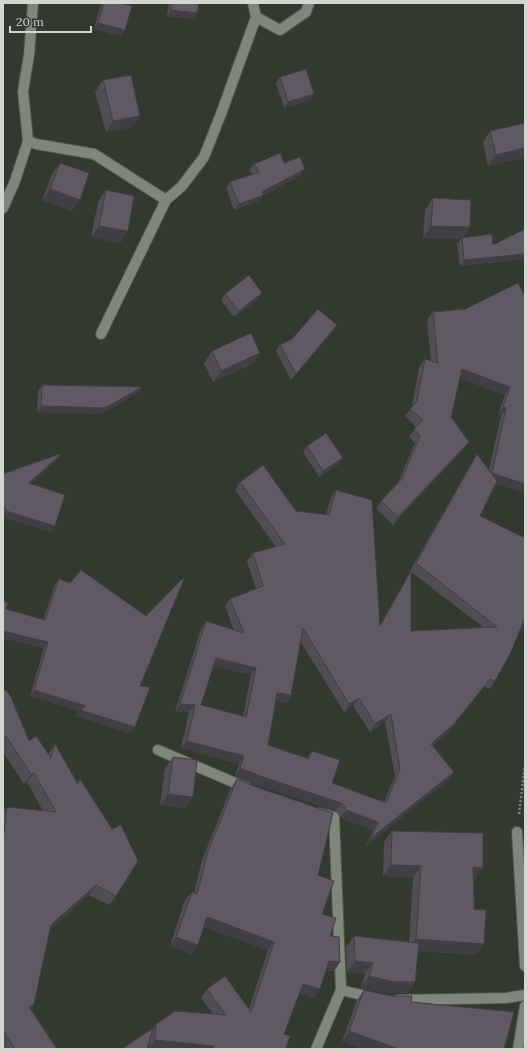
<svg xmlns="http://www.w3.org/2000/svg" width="528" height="1052" viewBox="0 0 528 1052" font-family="Lora,serif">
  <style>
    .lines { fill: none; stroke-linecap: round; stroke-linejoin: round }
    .minor-casing { stroke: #53574f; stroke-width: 12 }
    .path { stroke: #80847b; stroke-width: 2.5; stroke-dasharray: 2 2; stroke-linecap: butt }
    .minor { stroke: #81867c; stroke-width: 10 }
    .wall { fill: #514d54; fill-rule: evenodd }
    .shaded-wall { fill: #423e45 }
    .building { fill: #5e5962; stroke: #423e45; fill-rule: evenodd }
  </style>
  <rect width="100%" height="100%" fill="#34392f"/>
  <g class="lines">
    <defs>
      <path id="minor" d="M253,3L256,17L280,30L306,12L309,3
        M28,141L36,144L94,154L166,200L182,186L204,157L221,114L256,17
        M3,208L15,181L28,141L23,91L29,55L33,3
        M101,334L166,200
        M158,750L247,788
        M517,832L525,966
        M341,990L374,998
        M398,1000L506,998L525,995
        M316,1049L341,990L334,817L319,813
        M518,1049L525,1006"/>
    </defs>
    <use href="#minor" class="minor-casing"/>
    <path class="path" d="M519,814L525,765"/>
    <use href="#minor" class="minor"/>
  </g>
  <path class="wall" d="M102,3H120L125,30L120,36L94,29L101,5Z
    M169,3H199L193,19L167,16Z
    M280,77L314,94L310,100L284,108L276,83Z
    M103,80L132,127L106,132L95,92Z
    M525,124V154L522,158L488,166L483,142L490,131Z
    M60,163L72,211L42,200L52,174Z
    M284,163L301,175L264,195L259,201L234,210L226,188L230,182L252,174L249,170L254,164Z
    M106,190L128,231L120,243L91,237L98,202Z
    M433,198L470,227L463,238L493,245L525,229V259L460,266L457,244L461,239L423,238L425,210Z
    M225,294L258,299L234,317L221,300Z
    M525,296V493L495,483L480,516L525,538L495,681L490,689L484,686L448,733L432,746L454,772L448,780L366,846L373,830L341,818L339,813L336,811L254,784L235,776L239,764L181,748L189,712H175L201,629L206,621L234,630L225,606L230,599L256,589L247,561L253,553L276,547L235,490L240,482L296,511L326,515L331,497L336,490L380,625L406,579L411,572L410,571L472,462L477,454L489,470L501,416L498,415L505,395L460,378L451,417L469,442L463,450L393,525L376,509L381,501L398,483L415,443L409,437L416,427L405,416L412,407L419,367L425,359L431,361L427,320L433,312L465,309ZM411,572L483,627L411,631ZM300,641L344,712L353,706L370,732L385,722L395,776L384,802L332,783L312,751L306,759L268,745L276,701L286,703L291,695ZM213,666L251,675L243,716L201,705Z
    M337,325L333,331L291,380L276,351L280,345Z
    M212,351L260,353L252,364L213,382L204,363Z
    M42,385L142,387L137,393L101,414L37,412L38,391Z
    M307,446L339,464L319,477L303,452Z
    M60,455L56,461L31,483L55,526L51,532L3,517V474Z
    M59,579L140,686L135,727L130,733L76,716L79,711L30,696L44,648L3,638V601L6,609L43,620L55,585Z
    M3,689L29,741L48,754L55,744L77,783L80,779L116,896L109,905L89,895L50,930L31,1009L57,1049H3V812L7,807L43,811L27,782L24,784L3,752Z
    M173,757L193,797L185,808L160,805L165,768Z
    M237,779L318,875L322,914L340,962L334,971L326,970L314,998L299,993L284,1034L286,1049H149L150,1038L152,1030L156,1024L213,1014L201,998L207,989L249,1009L268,950L204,927L192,954L170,946L185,900L192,892L194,893L202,860L231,788Z
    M392,831L483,868L475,879H474L476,955L418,951L415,982L407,993H387L361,988L365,974L347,972L346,947L354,936L409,942L413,877L383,876L384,842Z
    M364,990L411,1002L342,1042L357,1000Z"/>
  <path class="shaded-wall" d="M171,10L197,13L193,19L167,16Z
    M98,23L125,30L120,36L94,29Z
    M314,94L310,100L284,108L288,102Z
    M140,116L132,127L106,132L113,121Z
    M525,148V154L522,158L488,166L496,155Z
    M305,169L301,175L264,195L259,201L234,210L239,204Z
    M50,189L80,200L72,211L42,200Z
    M99,226L128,231L120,243L91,237Z
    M431,226L470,227L462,239V238L461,239L423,238Z
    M525,254V259L460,266L464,260Z
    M262,293L258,299L234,317L239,311Z
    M337,325L333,331L291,380L296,374Z
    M260,353L252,364L213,382L221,371Z
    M462,369L510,387L505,395L456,377Z
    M142,387L137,393L101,414L37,412L41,406Z
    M503,407L506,408L501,416L498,415Z
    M469,442L463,450L393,525L398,517Z
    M60,455L56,461L25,489L29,483Z
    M343,458L339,464L319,477L323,471Z
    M492,473L525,484V493L486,480Z
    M6,511L55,526L51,532L3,517V515Z
    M3,631L48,642L44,648L3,638Z
    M216,658L256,668L251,675L211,666Z
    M490,679L448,733L425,751L431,744Z
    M34,690L86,706L135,727L130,733L76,716L79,711L30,696Z
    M277,693L291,695L286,703L272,701Z
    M359,698L353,706L344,712L349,704Z
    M180,704L195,705L189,712H175Z
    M391,714L385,722L370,732L375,724Z
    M187,741L244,756L239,764L181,748Z
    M240,768L341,803L336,811L254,784L235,776Z
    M454,772L448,780L366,846L371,838Z
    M34,773L27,782L24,784L31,774Z
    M168,794L193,797L185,808L160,805Z
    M346,810L378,822L373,830L341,818Z
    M391,865L421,866L413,877L383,876Z
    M473,867L483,868L475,879H466Z
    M96,885L89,895L44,935L51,925Z
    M207,917L274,942L268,950L201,926Z
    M176,937L198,945L192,954L170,946Z
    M416,939L484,944L476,955L408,950Z
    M329,961L340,962L334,971L323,970Z
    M355,961L373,963L365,974L347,972Z
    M369,976L415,982L407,993H387L361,988Z
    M303,984L320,989L314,998L297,993Z
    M34,1004L27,1014L29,1007Z
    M349,1031L399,1049H363L342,1042Z
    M155,1040L214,1046L212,1049H149Z"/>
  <path class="building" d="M104,3H120L132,6L125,30L98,23Z
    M172,3H199L197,13L171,10Z
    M306,69L314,94L288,102L280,77Z
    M131,75L140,116L113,121L103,80Z
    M525,123V148L496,155L490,131Z
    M280,153L284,163L300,157L305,169L262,192L264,195L239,204L230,182L259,172L254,164Z
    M60,163L89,173L80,200L50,189Z
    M106,190L134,196L128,231L99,226Z
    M433,198L471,200L470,227L431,226Z
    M525,229V254L464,260L462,238L492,234L493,245Z
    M249,275L262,293L239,311L225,294Z
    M518,283L525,296V484L492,473L506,408L503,407L510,387L462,369L451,417L469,442L398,517L381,501L402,479L420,436L414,429L423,420L410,409L417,401L425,359L438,363L433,312L465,309Z
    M318,309L337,325L296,374L280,345L292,339Z
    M251,333L260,353L221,371L212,351Z
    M42,385L142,387L105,408L41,406Z
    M326,433L343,458L323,471L307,446Z
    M59,454L60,455L29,483L65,495L55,526L6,511L3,503V474Z
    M477,454L497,481L480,516L525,538V618L511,652L495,681L490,679L453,725L431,744L454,772L371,838L378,822L346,810L345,806L341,803L260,776L240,768L244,756L187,741L195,705L180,704L206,621L244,633L230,599L263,586L253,553L285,544L240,482L263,465L296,511L329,515L336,490L372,500L380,626L411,571V631L497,627L416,563ZM303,628L349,704L359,698L375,724L391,714L400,769L386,803L332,783L340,760L312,751L309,759L268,745L277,693L291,695ZM216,658L256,668L246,717L201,705Z
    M81,570L146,616L183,578L184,579L140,686L150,687L135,727L80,710L86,706L34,690L48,642L3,631V601L8,603L6,609L45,620L59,579L70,583Z
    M3,689L7,691L11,697L29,741L36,736L51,758L55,744L78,784L80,779L112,829L121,825L138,861L116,896L96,885L51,925L34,1004L29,1007L57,1049H15L3,1031V842L7,807L56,812L34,773L31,774L6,736L3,738Z
    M173,757L197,760L193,797L168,794Z
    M237,779L256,787L333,813L318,875L334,881L322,914L336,918L330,936L339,937L340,962L329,961L320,989L303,984L284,1034L290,1036L286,1049H213L214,1046L155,1040L156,1024L175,1011L226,1015L207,989L225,976L251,1012L274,942L207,917L198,945L176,937L192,892L197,894L208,851Z
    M392,831L483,833V868L473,867L474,909L486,910L484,944L416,939L421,866L391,865Z
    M354,936L419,943L415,982H395L369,976L373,963L355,961Z
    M364,990L392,996H412L411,1002L514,1012L504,1049H399L349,1031Z
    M153,1028L147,1049H122Z"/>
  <rect width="528" height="1052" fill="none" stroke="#d4d7d1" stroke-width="8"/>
  <path d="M10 26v6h81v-6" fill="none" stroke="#d4d7d1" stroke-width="2"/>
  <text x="16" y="26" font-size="12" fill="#d4d7d1" stroke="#34392f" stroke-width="3" paint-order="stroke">20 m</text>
</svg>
